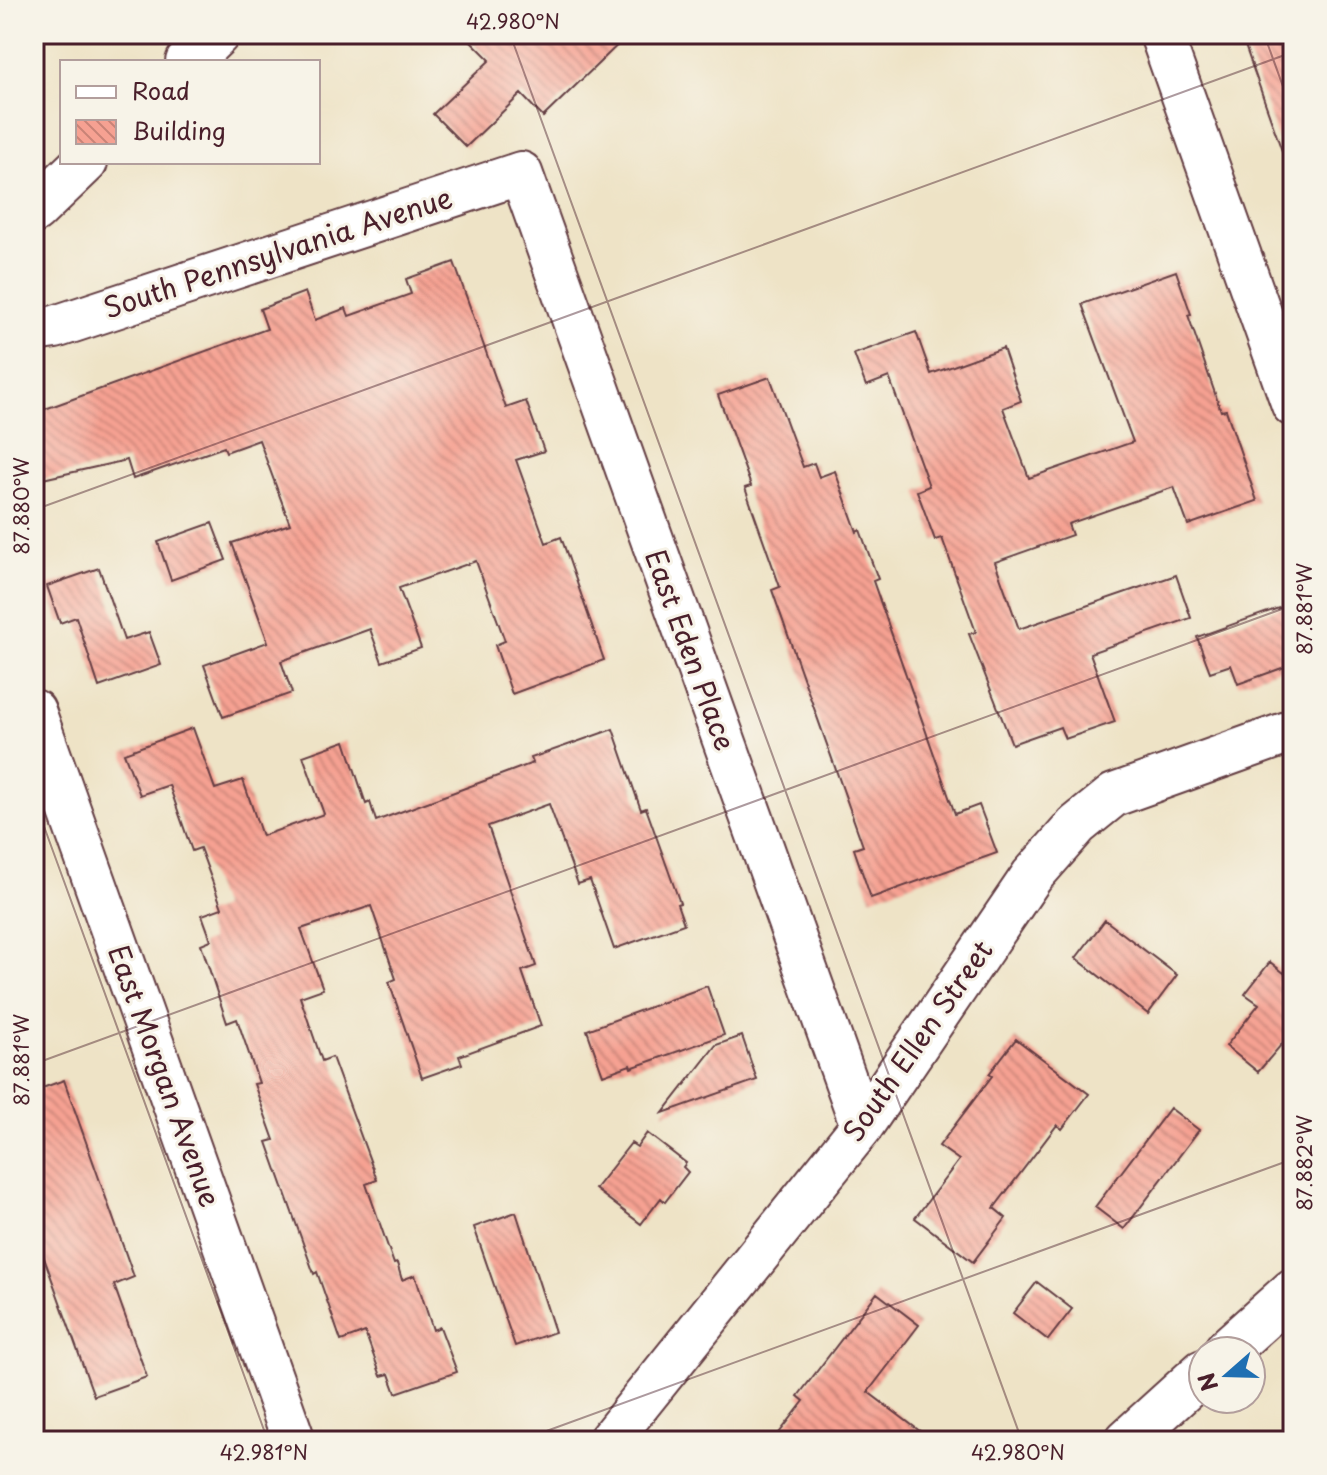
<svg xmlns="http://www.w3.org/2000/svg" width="1327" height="1475" viewBox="0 0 1327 1475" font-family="'Playpen Sans',sans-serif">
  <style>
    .building { fill: url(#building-back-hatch) }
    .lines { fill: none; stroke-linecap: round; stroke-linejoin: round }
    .minor-casing { stroke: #633c42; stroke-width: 46 }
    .secondary-casing { stroke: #633c42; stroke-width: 48 }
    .primary-casing { stroke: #633c42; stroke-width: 48 }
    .minor { stroke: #fff; stroke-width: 42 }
    .secondary { stroke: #fff; stroke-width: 44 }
    .primary { stroke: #fff; stroke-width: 44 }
    .ticks { fill: none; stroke: #4a1f2b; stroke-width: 2; stroke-opacity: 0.45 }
    .labels { text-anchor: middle; stroke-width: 6; stroke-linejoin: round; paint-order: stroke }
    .street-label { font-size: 28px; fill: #4a1f2b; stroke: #f7f3e8 }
    .neatline { fill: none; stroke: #4a1f2b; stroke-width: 3 }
    .ticks-label { font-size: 20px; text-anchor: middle; fill: #4a1f2b }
  </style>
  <defs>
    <pattern id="building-back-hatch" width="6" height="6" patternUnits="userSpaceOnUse" patternTransform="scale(2)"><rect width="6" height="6" fill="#f6a192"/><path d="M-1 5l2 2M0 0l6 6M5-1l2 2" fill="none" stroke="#c98377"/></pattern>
  </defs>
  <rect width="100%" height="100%" fill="#f7f3e8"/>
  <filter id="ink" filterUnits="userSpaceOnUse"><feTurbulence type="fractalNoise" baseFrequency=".0125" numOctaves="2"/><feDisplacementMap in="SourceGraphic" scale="16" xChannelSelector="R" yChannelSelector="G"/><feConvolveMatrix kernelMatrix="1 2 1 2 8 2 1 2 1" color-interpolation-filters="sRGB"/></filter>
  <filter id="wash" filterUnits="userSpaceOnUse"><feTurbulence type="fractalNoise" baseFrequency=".006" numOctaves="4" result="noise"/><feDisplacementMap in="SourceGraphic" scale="32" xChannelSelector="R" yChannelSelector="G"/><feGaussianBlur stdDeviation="1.8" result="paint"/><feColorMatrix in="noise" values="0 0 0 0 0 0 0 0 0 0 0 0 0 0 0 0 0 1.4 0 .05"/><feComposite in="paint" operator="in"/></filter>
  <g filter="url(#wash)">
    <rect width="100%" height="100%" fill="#eee3c6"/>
    <g id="blocks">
      <path class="building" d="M464,34H629L543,117L521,94L466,147L433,114L490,60Z
        M1241,34H1293V168H1288Z
        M454,262L506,408L526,401L544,451L516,460L546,543L561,537L604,660L512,694L495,645L505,641L476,561L399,588L421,648L382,662L370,629L281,661L292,693L223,717L204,665L268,642L232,543L290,524L259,440L226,452L224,447L133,479L127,460L34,481V413L267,329L260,309L305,292L315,320L346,308L349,316L411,294L406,279Z
        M1176,271L1191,314L1188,315L1221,411L1226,410L1257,501L1188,525L1174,487L1068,524L1072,535L995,562L1019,629L1176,575L1191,618L1090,653L1115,722L1065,739L1060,727L1012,744L969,634L976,632L942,538L935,540L917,491L929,486L889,377L866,386L854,354L916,332L931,374L1003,348L1021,401L1003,408L1029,478L1133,442L1082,304Z
        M770,377L803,467L814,463L819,477L835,471L857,532L860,530L878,579L873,581L955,814L979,805L997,853L871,898L854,849L863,846L772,590L780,587L745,488L751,486L718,395Z
        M212,523L226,560L171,580L158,542Z
        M99,568L124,640L149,632L161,665L99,687L76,617L60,623L47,586Z
        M1293,603V664L1238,684L1231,665L1210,672L1197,637Z
        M193,728L215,789L243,780L262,836L324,814L303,756L345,741L366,804L370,802L376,821L533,763L531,758L613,729L641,810L646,808L680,903L677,904L684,924L614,949L590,880L578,884L549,804L488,826L536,966L522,971L541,1026L459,1056L462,1064L422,1078L389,982L396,979L371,906L301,929L323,989L300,997L322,1061L332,1057L377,1180L366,1184L394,1264L397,1263L402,1280L415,1275L433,1330L440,1327L457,1372L396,1393L389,1374L381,1376L365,1332L341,1341L317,1272L314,1274L267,1142L274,1140L254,1084L259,1083L237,1019L227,1023L201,944L211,940L202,915L222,908L200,848L192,851L169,785L140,795L124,753Z
        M1105,920L1177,975L1148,1014L1076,958Z
        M1293,961V1031L1258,1072L1226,1046L1259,1004L1245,994L1270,962L1284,973Z
        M707,986L724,1035L631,1068L630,1065L603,1075L587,1030Z
        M742,1036L757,1080L663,1113L716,1045Z
        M1016,1039L1089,1094L1062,1129L1057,1125L994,1208L1006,1218L973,1262L915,1218L959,1160L939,1146L992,1076L989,1074Z
        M64,1080L134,1277L114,1285L147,1377L94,1396L34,1230V1091Z
        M1170,1108L1199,1130L1124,1229L1095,1207Z
        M647,1133L686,1163L683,1167L688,1172L665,1202L661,1198L641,1224L595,1189L631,1143L637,1147Z
        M516,1212L555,1332L515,1346L474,1227Z
        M1037,1282L1072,1309L1048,1340L1013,1313Z
        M877,1293L919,1325L868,1392L933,1441H773L804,1401L798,1396Z"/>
    </g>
  </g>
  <g filter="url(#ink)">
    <use href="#blocks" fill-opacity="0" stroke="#633c42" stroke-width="2"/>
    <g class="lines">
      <defs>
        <path id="minor" d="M1161,34L1293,405
          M34,330L55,327L521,173L862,1126
          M34,711L294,1441
          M609,1441L862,1126L1032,876L1077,825L1114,795L1293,731"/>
        <path id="secondary" d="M188,62L217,34
          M34,211L85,162"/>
        <path id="primary" d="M1226,1351L1293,1291
          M1127,1441L1203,1372"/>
      </defs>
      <use href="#minor" class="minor-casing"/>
      <use href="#secondary" class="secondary-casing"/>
      <use href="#primary" class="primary-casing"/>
      <use href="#minor" class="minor"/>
      <use href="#secondary" class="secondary"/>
      <use href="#primary" class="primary"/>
    </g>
  </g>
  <path class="ticks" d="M510,34L1022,1441M1264,34L1293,114M34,510L1293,52M34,799L268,1441M34,1064L1293,605M519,1441L1293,1159"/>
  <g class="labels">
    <g class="street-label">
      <text transform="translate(278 253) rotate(-18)" y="10">South Pennsylvania Avenue</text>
      <text transform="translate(690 650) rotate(70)" y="10">East Eden Place</text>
      <text transform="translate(918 1041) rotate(-55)" y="10">South Ellen Street</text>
      <text transform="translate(164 1076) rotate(70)" y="10">East Morgan Avenue</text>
    </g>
  </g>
  <rect width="1327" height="1475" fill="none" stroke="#f7f3e8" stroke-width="88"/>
  <rect x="60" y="60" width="260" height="104" fill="#f7f3e8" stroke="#b29e9c" stroke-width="2"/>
  <rect x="76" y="86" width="40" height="12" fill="#ffffff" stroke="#b29e9c" stroke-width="2"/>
  <text x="132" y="100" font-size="24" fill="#4a1f2b">Road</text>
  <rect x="76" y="120" width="40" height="24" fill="url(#building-back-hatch)" stroke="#b29e9c" stroke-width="2"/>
  <text x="132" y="140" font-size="24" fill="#4a1f2b">Building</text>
  <g transform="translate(1227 1375) rotate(250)"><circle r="38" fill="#f7f3e8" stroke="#b29e9c" stroke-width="2"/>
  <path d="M0-6L14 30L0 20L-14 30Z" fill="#1f6fb2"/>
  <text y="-12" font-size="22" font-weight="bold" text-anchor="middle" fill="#4a1f2b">N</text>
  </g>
  <rect x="44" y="44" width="1239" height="1387" class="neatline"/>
  <g class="ticks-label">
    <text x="513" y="29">42.980°N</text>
    <text transform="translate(22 506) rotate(-90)" y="7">87.880°W</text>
    <text transform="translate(1305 609) rotate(-90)" y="7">87.881°W</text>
    <text transform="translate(22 1060) rotate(-90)" y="7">87.881°W</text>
    <text transform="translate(1305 1163) rotate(-90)" y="7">87.882°W</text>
    <text x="264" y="1460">42.981°N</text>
    <text x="1018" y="1460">42.980°N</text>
  </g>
</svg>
